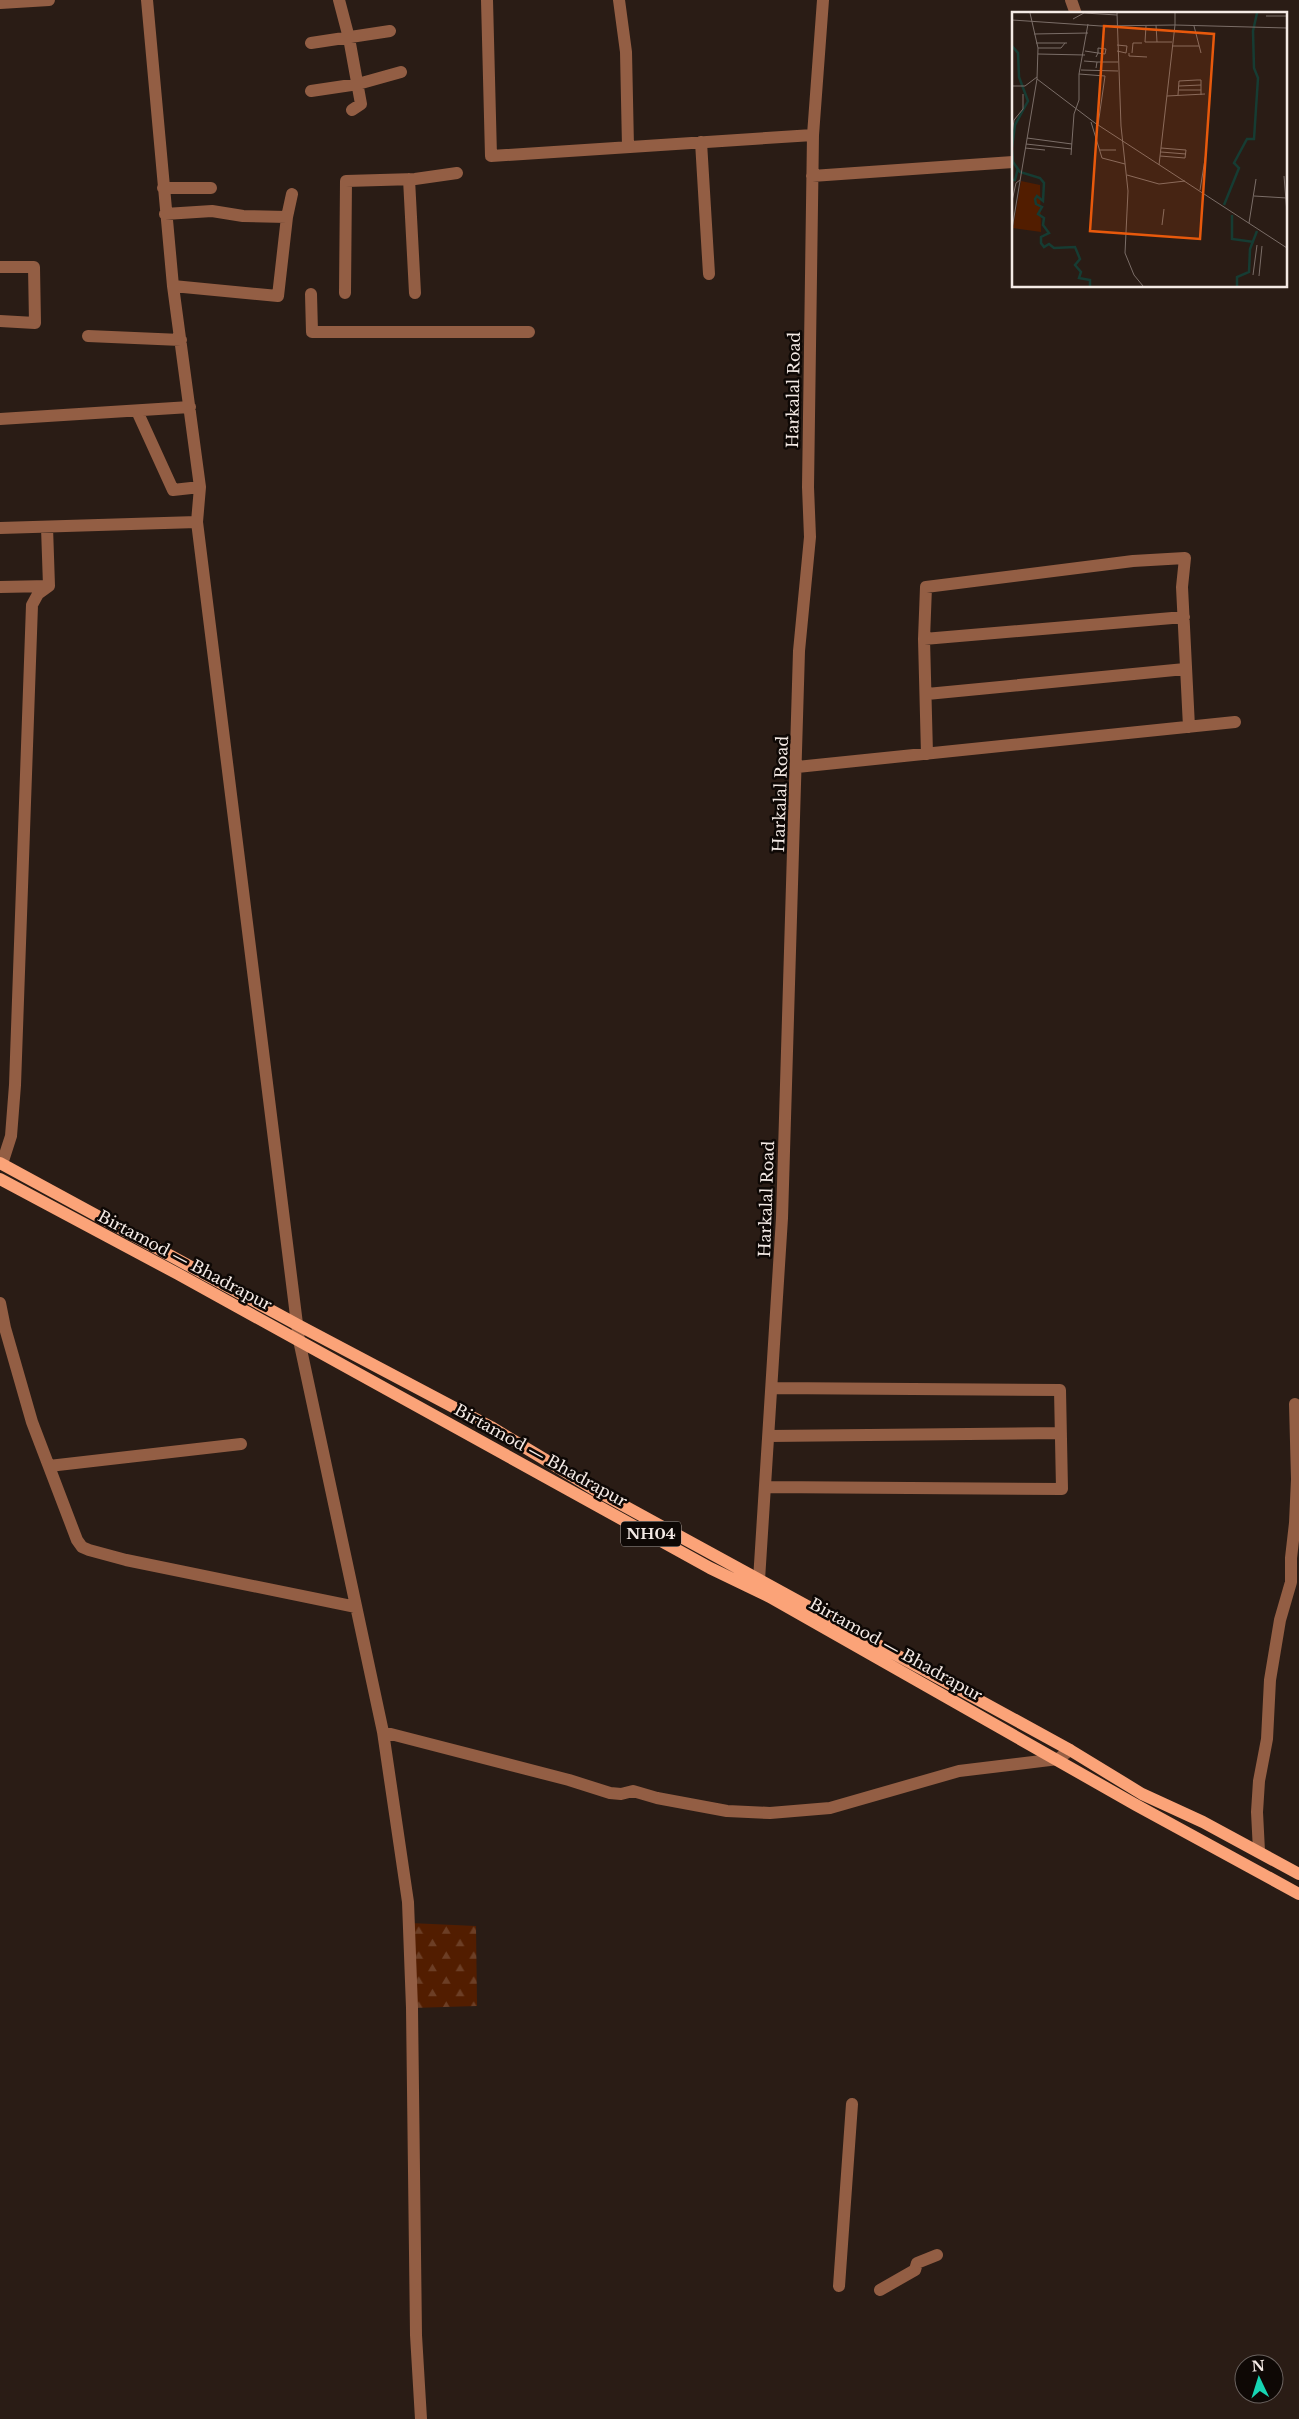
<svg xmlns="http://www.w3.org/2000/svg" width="1299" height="2419" viewBox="0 0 1299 2419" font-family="'Libre Baskerville',serif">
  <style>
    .forest { fill: url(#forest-firs) }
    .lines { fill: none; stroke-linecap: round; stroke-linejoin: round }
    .minor { stroke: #935e44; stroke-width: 12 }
    .major { stroke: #fba378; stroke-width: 12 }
    .labels { text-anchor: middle; stroke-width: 5; stroke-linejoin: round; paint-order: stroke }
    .shield { fill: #0e0805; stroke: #afa6a2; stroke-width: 1 }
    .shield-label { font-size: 15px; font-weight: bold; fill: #f4eae5 }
    .street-label { font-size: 16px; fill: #f4eae5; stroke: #0e0805 }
    .inset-river { fill: none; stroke: #163c33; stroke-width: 2.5 }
    .inset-road { fill: none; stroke: #7b6e68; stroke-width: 1 }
    .view { fill: #e8590c; fill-opacity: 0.15; stroke: #e8590c; stroke-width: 2.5 }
    .inset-edge { fill: none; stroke: #f4eae5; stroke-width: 2.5 }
  </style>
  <defs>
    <pattern id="forest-firs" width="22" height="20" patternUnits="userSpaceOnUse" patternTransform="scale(1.25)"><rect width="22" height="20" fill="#521d00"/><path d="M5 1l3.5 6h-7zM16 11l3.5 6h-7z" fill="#6c3e25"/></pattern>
  </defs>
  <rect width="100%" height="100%" fill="#2a1c15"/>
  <path class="forest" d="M410,1923L476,1926L477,2006L412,2008Z"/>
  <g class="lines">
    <path class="minor" d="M147,0L173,286L200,487L197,522L299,1340L383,1732L408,1902L412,2008L416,2335L421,2419
      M339,0L349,38L361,104L352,110
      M487,0L491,156L813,135
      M619,0L626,52L628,147
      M1071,0L1076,14
      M0,3L49,0
      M311,43L390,31
      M311,91L358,84L401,72
      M701,142L709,274
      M812,176L1013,162
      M409,179L415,293
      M163,188H211
      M165,214L212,211L243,216L287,217L278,296L173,286
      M287,217L292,194
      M0,267H34L35,323L0,321
      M345,293L346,181L415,179L457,173
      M311,294L312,332H529
      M88,336L181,340
      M137,411L173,490L200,487
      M0,419L190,407
      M47,527L49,586
      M0,528L197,522
      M0,587L49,586L38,594L32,605L15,1085L11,1136L2,1164
      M924,639L1184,617
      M927,694L1185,669
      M927,754L924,639L926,587L1133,561L1185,558L1182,587L1189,727
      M797,767L1235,722
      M0,1303L5,1328L32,1422L77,1540L82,1547L89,1550L126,1560L356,1607
      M769,1436L1061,1433
      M49,1466L241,1444
      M765,1487L1062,1489L1060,1390L772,1388
      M754,1588L759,1580L782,1218L799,651L810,537L808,487L813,135L823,0
      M383,1732L569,1780L610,1793L621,1794L633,1791L657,1798L727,1811L770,1813L830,1808L959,1771L1058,1759L1070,1750
      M1259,1851L1257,1812L1259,1781L1267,1739L1270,1680L1280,1620L1291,1582V1558L1295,1523L1297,1479L1295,1404
      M839,2286L852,2104
      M880,2290L915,2270L917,2263L937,2255"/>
    <path class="major" d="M0,1163L298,1325L491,1427L597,1491L1070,1750L1142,1794L1203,1822L1299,1874
      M0,1179L178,1274L710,1568L770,1597L1136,1805L1299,1894"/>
  </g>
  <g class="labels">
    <rect class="shield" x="621" y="1521.5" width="60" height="25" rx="4"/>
    <g class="shield-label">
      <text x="651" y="1539">NH04</text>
    </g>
    <g class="street-label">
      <text transform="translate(793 390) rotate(-89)" y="6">Harkalal Road</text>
      <text transform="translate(780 794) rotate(-88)" y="6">Harkalal Road</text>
      <text transform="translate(766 1199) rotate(-88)" y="6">Harkalal Road</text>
      <text transform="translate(185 1260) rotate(28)" y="6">Birtamod — Bhadrapur</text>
      <text transform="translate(541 1455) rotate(29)" y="6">Birtamod — Bhadrapur</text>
      <text transform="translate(896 1649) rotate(29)" y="6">Birtamod — Bhadrapur</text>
    </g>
  </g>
  <g transform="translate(1012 12)">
    <rect width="275" height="275" fill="#2a1c15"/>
    <path d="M9,169L28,173L29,220L1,216Z" fill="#521d00"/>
    <path class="inset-river" d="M0,34L6,41L7,65L16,89L3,113L0,135M0,138L1,150L8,160L28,166L32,171L31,189L25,184L23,187L24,192L30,195L26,202L32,206L31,213L37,221L29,225V231L32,235L37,232L42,236L63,235L68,247L63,253L69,260L67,266L78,268V274M0,168H3L6,156M212,193L227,156L222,151L235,127H242L246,66L242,56L241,19L245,1M220,203V227L242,230M225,274V265L237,260L238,237L245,219"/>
    <path class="inset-road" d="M18,1L26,36L25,67L83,111L275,236M105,1L109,114L116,179L113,241L122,263L131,274M254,4H275M61,7L72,1L105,3M0,8L89,14L163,13V1M144,13L145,30M134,14L133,30H160M182,14L189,41M22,22L76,21M24,31H55M105,33L115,34L114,41L105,39M160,34H187M26,36H49L53,31M86,36L94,37L93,42L86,41ZM73,39L86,41L84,45M117,41V44L135,45M120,41L121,31H130M26,42L73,43M72,49L85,50L84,56M85,50H106M69,58L106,59M67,62L93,64L86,113M0,74H13L25,65M167,74L189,73M167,78H189M166,83L167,69L185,68H189V83M155,84L193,82M79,110L90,146L113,152M0,122L2,108L11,97V82M15,126L60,132M14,132L60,137M13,136L33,138M88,138H104M149,140L174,142M59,143L62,102L67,88V62L76,12M148,144L173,146L174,138L149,136M147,153L163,13L275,16M115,163L147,172L173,169M272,164L275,201M188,178L194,141M242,184L275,186M0,189L4,171L8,168M237,211L244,167M150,213L152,197M0,217L25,67M241,263L245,233M247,264L250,234"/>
    <path class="view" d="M92,14L202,22L188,227L78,219Z"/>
    <rect width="275" height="275" class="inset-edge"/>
  </g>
  <g transform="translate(1259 2379) rotate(356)"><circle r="24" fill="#0e0805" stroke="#6a625f"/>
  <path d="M0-4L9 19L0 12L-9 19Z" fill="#17d5b3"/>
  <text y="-8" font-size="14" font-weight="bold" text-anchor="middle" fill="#f4eae5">N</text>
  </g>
</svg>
